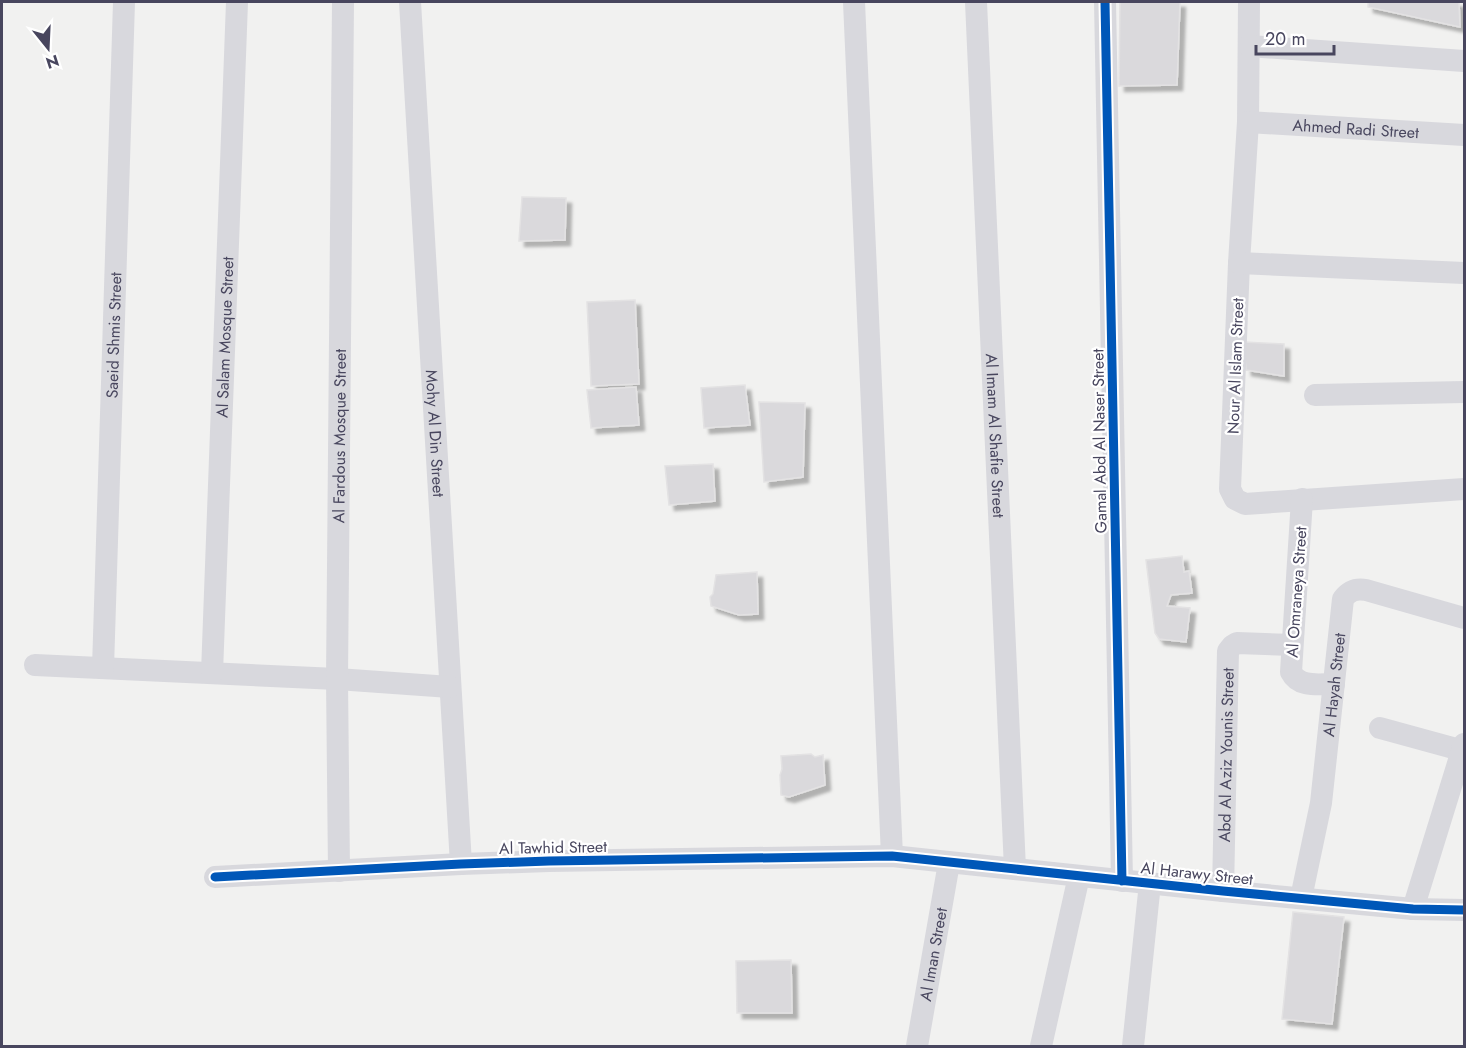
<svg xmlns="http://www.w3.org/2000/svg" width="1466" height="1048" viewBox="0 0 1466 1048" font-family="Jost,sans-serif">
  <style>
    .building { fill: #dad9dc; stroke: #e3e2e3; stroke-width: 1.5; filter: url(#shadow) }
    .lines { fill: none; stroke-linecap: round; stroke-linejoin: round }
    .street { stroke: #d8d8dd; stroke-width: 22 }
    .cycleway-casing { stroke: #fff; stroke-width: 13 }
    .cycleway { stroke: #0057b8; stroke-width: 9 }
    .labels { text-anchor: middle; stroke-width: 4.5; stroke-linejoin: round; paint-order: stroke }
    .street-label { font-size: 16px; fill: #48465e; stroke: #fff }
  </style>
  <defs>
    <filter id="shadow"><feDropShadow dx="5.5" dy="5.5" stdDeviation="1.5" flood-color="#0004"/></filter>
  </defs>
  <rect width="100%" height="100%" fill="#f1f1f0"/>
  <path class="building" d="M1120,2H1180L1177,85L1119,86Z
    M1368,2H1459L1460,27L1368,7Z
    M522,197L566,198L565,240L519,241Z
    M635,300L639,384L591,386L587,302Z
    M1244,342L1284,344V376L1246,370Z
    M745,385L750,425L704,428L701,388Z
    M636,387L639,425L591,428L587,390Z
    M759,402L805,403L803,477L764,482Z
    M713,464L715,501L669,505L665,466Z
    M1182,556L1184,572L1189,571L1192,593L1171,595L1167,606L1190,608L1186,642L1159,639L1155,633L1146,560Z
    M757,572L758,614L739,615L711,606L710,597L713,594L716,575Z
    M811,754L815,757L823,755L825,785L789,797L781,795L780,775L782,769L781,756Z
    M1293,912L1344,917L1332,1024L1282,1019Z
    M791,960L792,1013H737L736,961Z"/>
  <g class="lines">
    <g class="street">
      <path id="s1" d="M410,2L461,864"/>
      <path d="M854,2L892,856"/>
      <path id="s2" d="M976,2L1015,869"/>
      <path d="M1105,2L1122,881"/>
      <path d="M1249,2L1248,122L1239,263L1230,489L1235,499L1245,504L1464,489"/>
      <path d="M1249,46L1464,61"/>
      <path id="s3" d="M1248,122L1464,135"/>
      <path d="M1239,263L1464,273"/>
      <path d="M1315,395L1464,392"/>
      <path d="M1302,499L1291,672C1299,688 1319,684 1334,684"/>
      <path d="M35,665L337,679L450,687"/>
      <path id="s4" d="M103,668L124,2"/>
      <path id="s5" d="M212,673L237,2"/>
      <path d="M1380,728L1464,751"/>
      <path id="s6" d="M339,871L337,679L343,2"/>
      <path d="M215,877L461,864L549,861L892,856L1223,891L1413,909L1464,910"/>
      <path id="s7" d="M1223,891L1228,651L1232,646L1237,643L1292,645"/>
      <path id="s8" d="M1301,898L1321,803L1343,599C1349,591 1355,588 1366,590L1464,618"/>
      <path d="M1413,909L1464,744"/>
      <path id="s9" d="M917,1046L949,863"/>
      <path d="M1041,1046L1079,876"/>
      <path d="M1133,1046L1150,883"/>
    </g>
    <defs>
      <path id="cycleway" d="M1105,2L1122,881
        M215,877L461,864L549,861L892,856L1223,891L1413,909L1464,910"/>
    </defs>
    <use href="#cycleway" class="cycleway-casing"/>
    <use href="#cycleway" class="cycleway"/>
  </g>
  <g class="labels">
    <g class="street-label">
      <text dy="6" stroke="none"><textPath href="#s3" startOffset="108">Ahmed Radi Street</textPath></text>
      <text dy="6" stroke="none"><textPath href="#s4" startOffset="333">Saeid Shmis Street</textPath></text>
      <text dy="6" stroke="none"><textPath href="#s5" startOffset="336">Al Salam Mosque Street</textPath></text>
      <text transform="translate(1235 366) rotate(-88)" y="6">Nour Al Islam Street</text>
      <text dy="6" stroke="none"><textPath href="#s1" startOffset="432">Mohy Al Din Street</textPath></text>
      <text dy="6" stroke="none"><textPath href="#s2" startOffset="434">Al Imam Al Shafie Street</textPath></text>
      <text dy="6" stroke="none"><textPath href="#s6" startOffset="435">Al Fardous Mosque Street</textPath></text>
      <text transform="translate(1099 441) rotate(-91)" y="6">Gamal Abd Al Naser Street</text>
      <text transform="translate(1296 592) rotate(-86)" y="6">Al Omraneya Street</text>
      <text dy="6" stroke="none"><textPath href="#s8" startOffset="216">Al Hayah Street</textPath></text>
      <text dy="6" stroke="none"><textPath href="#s7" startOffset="136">Abd Al Aziz Younis Street</textPath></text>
      <text transform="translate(553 847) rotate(-1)" y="6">Al Tawhid Street</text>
      <text transform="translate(1197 873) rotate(6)" y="6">Al Harawy Street</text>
      <text dy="6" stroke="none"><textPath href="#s9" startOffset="93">Al Iman Street</textPath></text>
    </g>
  </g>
  <rect width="1466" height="1048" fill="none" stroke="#48465e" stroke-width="6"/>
  <g transform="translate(48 48) rotate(162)" stroke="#ffffff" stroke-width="4.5" paint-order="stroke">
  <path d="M0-4.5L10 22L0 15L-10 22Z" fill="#48465e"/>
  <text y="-9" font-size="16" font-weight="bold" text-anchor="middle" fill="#48465e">N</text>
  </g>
  <path d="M1256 45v9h78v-9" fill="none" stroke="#48465e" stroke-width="3"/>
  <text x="1265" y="45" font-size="18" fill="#48465e" stroke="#ffffff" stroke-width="4.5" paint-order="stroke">20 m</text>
</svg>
